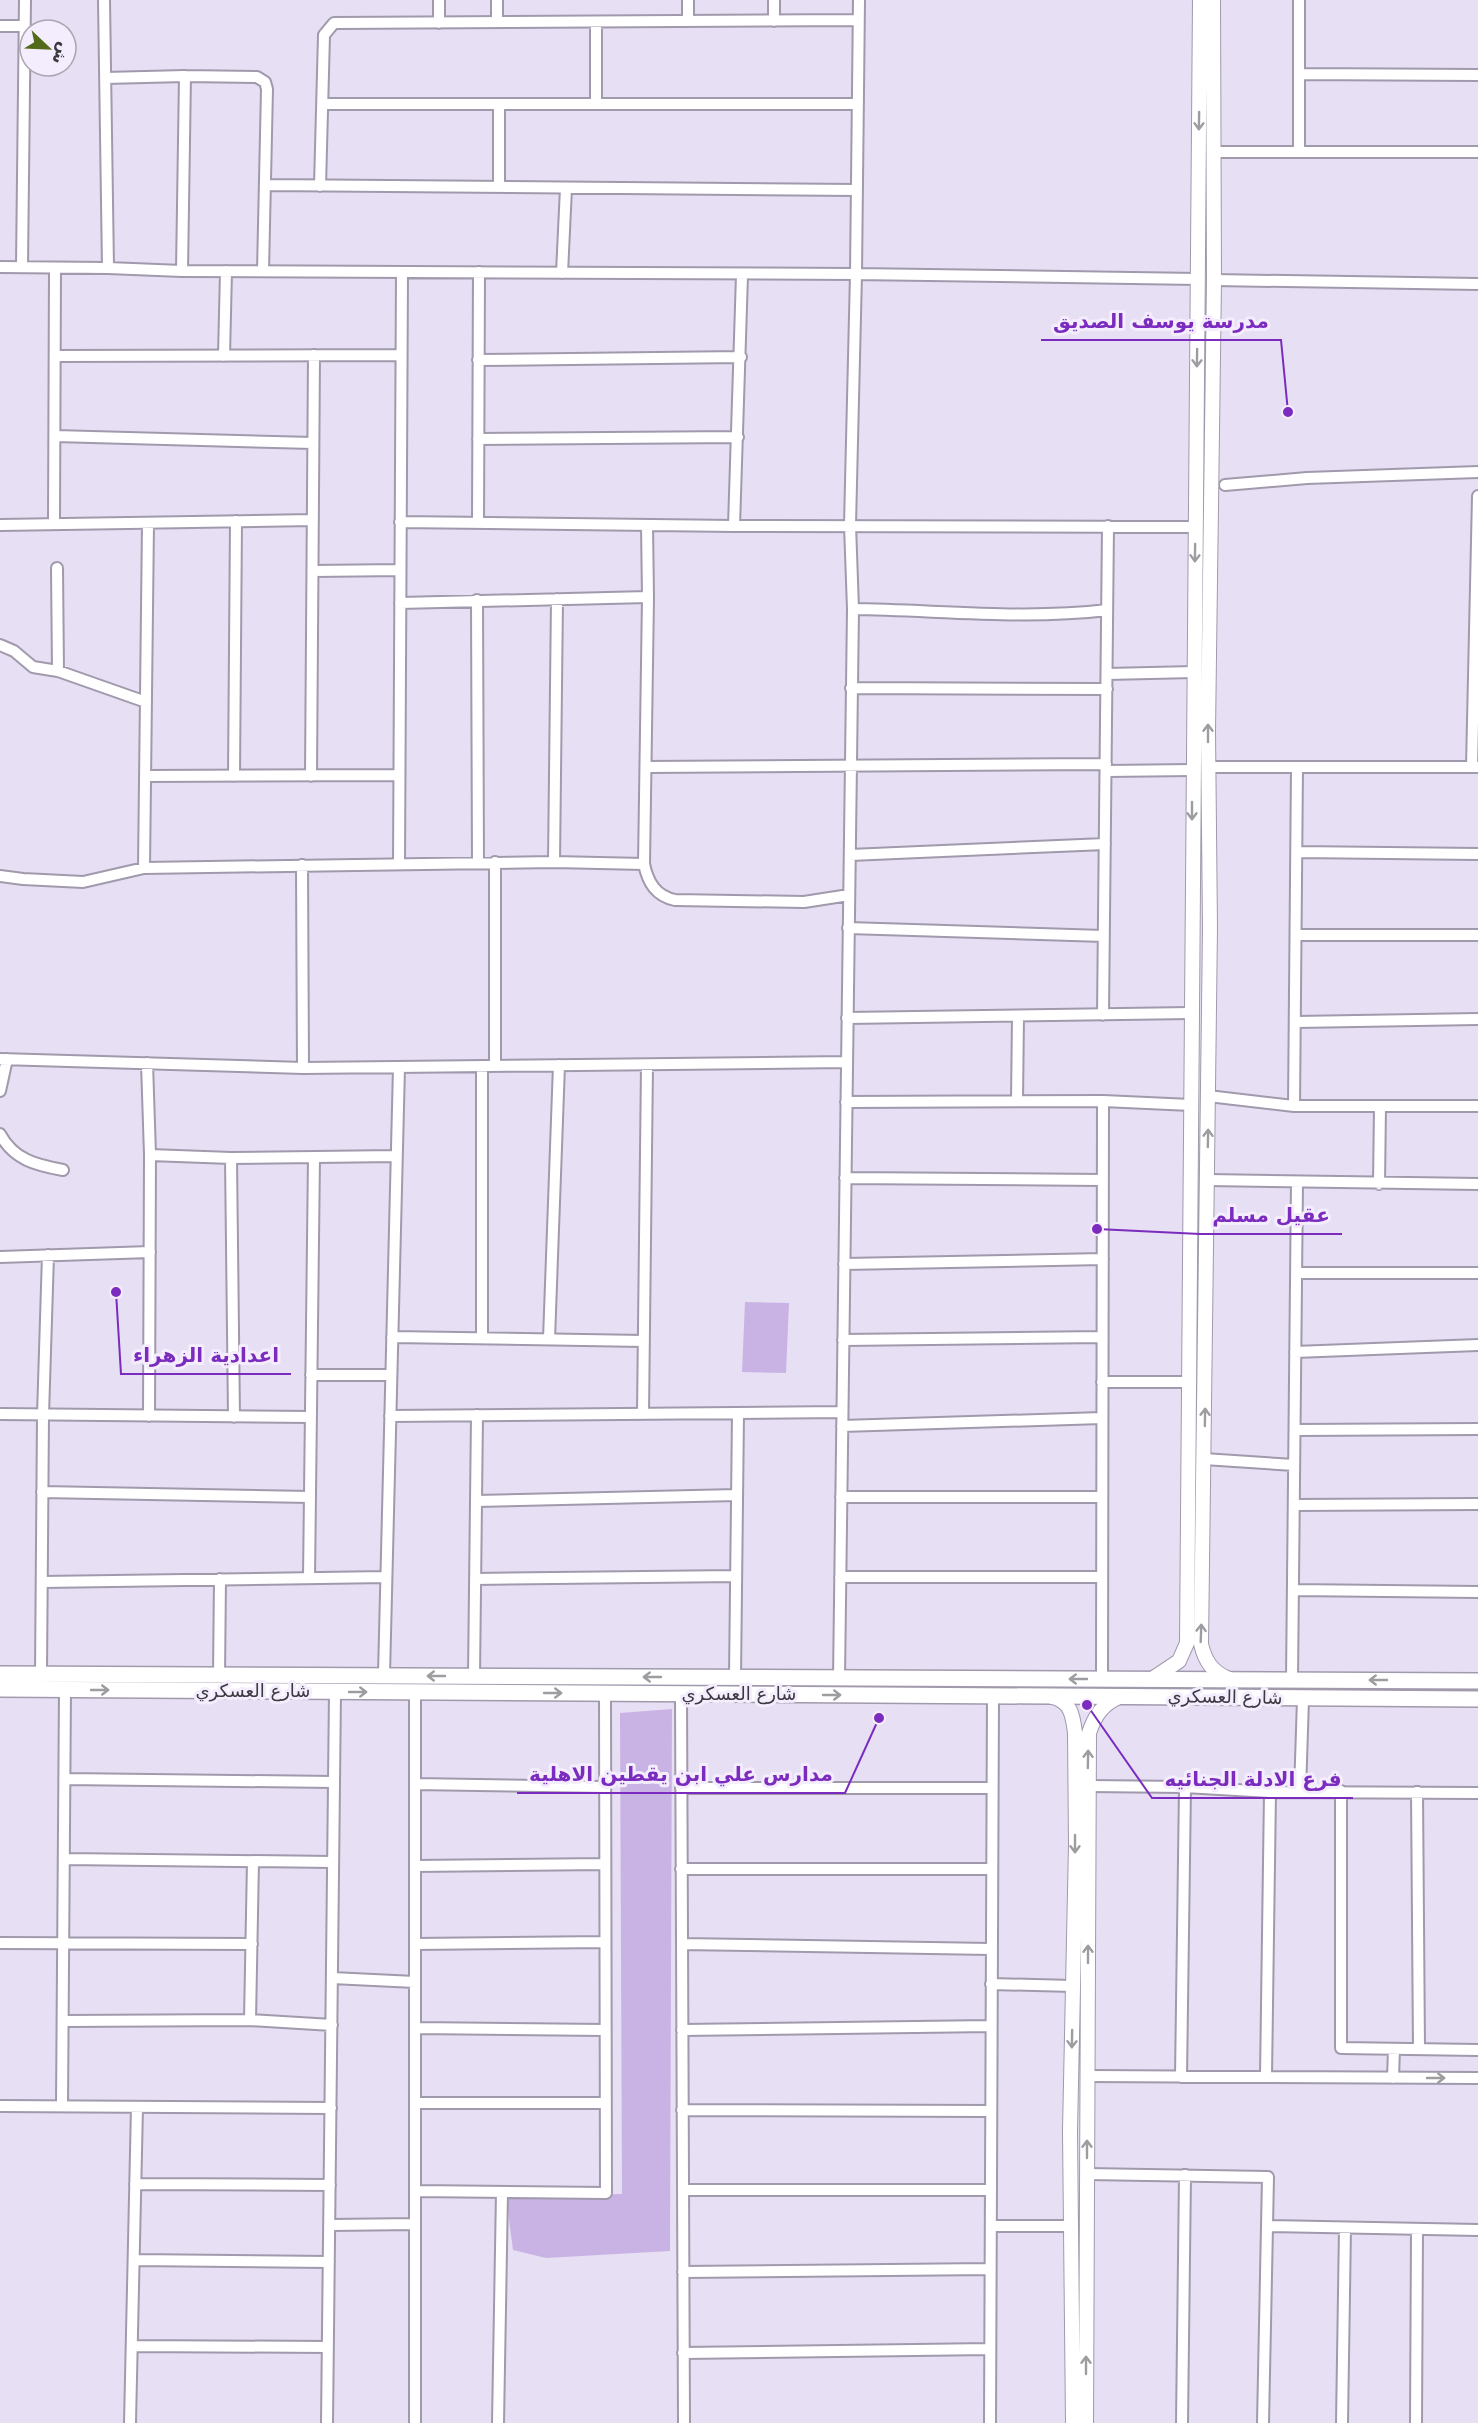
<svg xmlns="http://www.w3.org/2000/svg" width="1478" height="2423" viewBox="0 0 1478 2423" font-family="'DejaVu Sans',Cairo,sans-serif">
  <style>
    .green { fill: #c9b3e5 }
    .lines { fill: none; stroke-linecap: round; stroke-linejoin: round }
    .minor-casing { stroke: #a199ac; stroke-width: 14 }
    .tertiary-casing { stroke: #a199ac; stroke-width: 16 }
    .secondary-casing { stroke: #a199ac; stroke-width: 18 }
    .minor { stroke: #fff; stroke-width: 10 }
    .tertiary { stroke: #fff; stroke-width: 14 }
    .secondary { stroke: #fff; stroke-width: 15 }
    .oneway { stroke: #9d9ca0 }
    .labels { text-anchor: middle; stroke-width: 6; stroke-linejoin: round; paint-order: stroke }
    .street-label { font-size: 18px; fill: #3b3840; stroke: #f4edfd }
    .leader { fill: none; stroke: #7b2cbf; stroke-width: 2 }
    .callout-dot { fill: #7b2cbf; stroke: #f4edfd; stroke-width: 2 }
    .callout-label { font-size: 20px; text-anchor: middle; font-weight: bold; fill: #7b2cbf; stroke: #f4edfd; stroke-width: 6; stroke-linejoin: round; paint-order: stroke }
  </style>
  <rect width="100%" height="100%" fill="#e7dff3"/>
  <path class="green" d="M745,1302L789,1303L786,1373L742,1372Z
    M672,1709L670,2251L546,2258L513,2250L506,2196L622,2194L620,1713Z"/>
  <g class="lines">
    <defs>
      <path id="minor" d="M104,0L108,268
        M688,21V0
        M774,21V0
        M497,22V0
        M439,23V0
        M0,26H25
        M1299,74L1478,75
        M105,78L185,76L257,77L265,82L267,89L263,271
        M323,104H857
        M596,104V22
        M499,105V187
        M1213,152H1478
        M1299,152V0
        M267,185L857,190
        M320,186L324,35L334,23L858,20
        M22,266L25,0
        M0,267L108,268L182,271L856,274L1198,279
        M182,271L185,76
        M562,273L566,188
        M1214,280L1478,284
        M55,356L401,355
        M224,356L226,271
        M478,360L741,357
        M55,436L313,443
        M478,439L738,437
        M1225,485L1307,478L1478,472
        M400,522L734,526L1195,527
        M478,523L479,272
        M54,524L55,268
        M0,525L313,520
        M647,525L648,597L644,864C648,883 656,896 675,900L804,902L849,895
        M734,526L742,275
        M57,568L58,671
        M313,571L400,570
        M477,600L478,863
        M400,603L648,597
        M853,609C937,610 1024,620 1107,610
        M0,645L14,651L33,667L58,671L146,702
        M1107,674L1194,672
        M851,688L1107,689
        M646,767L1106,764
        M1208,767H1478
        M1472,767L1478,496
        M1106,771L1193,770
        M146,776L399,775
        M234,776L236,521
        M311,776L314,355
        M1297,852L1478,854
        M850,855L1105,844
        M554,862L557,599
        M399,864L402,272
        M302,865L303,1068
        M144,868L148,523
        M0,876L23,879L83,882L144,868L554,862L644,864
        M848,928L1104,936
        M1296,935H1478
        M1103,1015L1108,526
        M847,1018L1191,1013
        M1296,1022L1478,1019
        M0,1059L303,1068L847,1062
        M147,1063L150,1155L149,1416
        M495,1066V862
        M0,1091L7,1059
        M1208,1096L1294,1106H1478
        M1017,1101L1018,1016
        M846,1102L1103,1101L1191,1105
        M1294,1106L1297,767
        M0,1134C14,1160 36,1165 63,1170
        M150,1155L231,1158L396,1156
        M231,1158L234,1417
        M845,1178L1103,1180
        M1207,1180L1478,1184
        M1379,1184L1380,1106
        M0,1257L150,1252
        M844,1264L1103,1259
        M1296,1273H1478
        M392,1337L644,1341
        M482,1338V1066
        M549,1339L559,1065
        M843,1340L1102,1337
        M1295,1352L1478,1345
        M311,1375H391
        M1102,1382H1190
        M0,1414L311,1417
        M643,1414L647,1065
        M390,1416L842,1412
        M842,1426L1102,1418
        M1295,1430L1478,1429
        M1204,1459L1294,1465
        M42,1492L310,1497
        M841,1497H1102
        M476,1501L737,1495
        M1294,1505L1478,1504
        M840,1577H1102
        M309,1578L314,1157
        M475,1579L736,1576
        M42,1582L386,1577
        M1293,1590L1478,1592
        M41,1674L43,1415L48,1255
        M219,1675L220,1579
        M384,1675L399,1067
        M474,1676L477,1415
        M735,1677L738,1414
        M839,1678L853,609L850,525L856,274L859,0
        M1102,1679L1103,1101
        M1292,1680L1297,1182
        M681,1694L684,2423
        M65,1779L334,1782
        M415,1784L605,1787
        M1088,1786L1185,1787L1270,1792L1478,1793
        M681,1788H992
        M1341,1791V2048L1478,2050
        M1300,1792L1303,1699
        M1417,1792L1419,2049
        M65,1859L333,1862
        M415,1866L605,1864
        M681,1869H991
        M0,1943L252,1944
        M415,1944L605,1942
        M682,1944L991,1949
        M332,1978L415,1982
        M991,1984L1073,1986
        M250,2020L253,1861
        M64,2021L250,2020L332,2025
        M415,2028L605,2030
        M682,2030L991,2026
        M1087,2076L1478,2078
        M1181,2077L1185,1787
        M1266,2077L1270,1792
        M1393,2078L1394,2049
        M415,2103H605
        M0,2106L331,2108
        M62,2106L65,1690
        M682,2110L991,2111
        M1087,2174L1268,2177L1263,2423
        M135,2184L330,2185
        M683,2190H991
        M415,2191L606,2193L605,1693
        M330,2225L415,2224
        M991,2226H1071
        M1267,2226L1478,2230
        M134,2260L329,2262
        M683,2272L990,2269
        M132,2346L328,2347
        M683,2353L990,2349
        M130,2423L137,2107
        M327,2423L335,1691
        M415,2423V1692
        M498,2423L502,2192
        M990,2423L993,1696
        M1182,2423L1185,2175
        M1342,2423L1345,2228
        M1416,2423L1417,2229"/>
      <path id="tertiary" d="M1213,0L1214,280L1208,731L1210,928L1201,1644C1205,1661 1212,1672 1229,1679
        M1152,1679L1179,1661L1187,1643L1200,0
        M1052,1697C1071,1701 1073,1716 1075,1733L1076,1844L1070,2131L1073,2423
        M1086,2423L1089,1733C1095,1715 1103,1703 1122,1696"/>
      <path id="secondary" d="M0,1674L1478,1681
        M0,1689L1478,1699"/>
    </defs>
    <use href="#minor" class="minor-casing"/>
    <use href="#tertiary" class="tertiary-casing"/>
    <use href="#secondary" class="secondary-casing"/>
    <use href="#minor" class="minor"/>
    <use href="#tertiary" class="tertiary"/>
    <use href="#secondary" class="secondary"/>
  </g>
  <defs><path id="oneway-shaft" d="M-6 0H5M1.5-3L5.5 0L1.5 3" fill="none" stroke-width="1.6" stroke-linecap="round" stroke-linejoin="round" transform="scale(1.5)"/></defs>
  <g class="oneway">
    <use href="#oneway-shaft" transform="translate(1199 121) rotate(91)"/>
    <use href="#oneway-shaft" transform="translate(1197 358) rotate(91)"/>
    <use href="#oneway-shaft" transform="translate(1195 553) rotate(91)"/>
    <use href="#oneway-shaft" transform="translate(1208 733) rotate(-90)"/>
    <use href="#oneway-shaft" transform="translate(1192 811) rotate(90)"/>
    <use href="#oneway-shaft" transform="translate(1208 1138) rotate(-89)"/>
    <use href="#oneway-shaft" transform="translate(1205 1417) rotate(-89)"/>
    <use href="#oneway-shaft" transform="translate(1201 1633) rotate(-88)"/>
    <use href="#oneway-shaft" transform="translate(436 1676) rotate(-180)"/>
    <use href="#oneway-shaft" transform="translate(652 1677) rotate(-180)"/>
    <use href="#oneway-shaft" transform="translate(1078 1679) rotate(-180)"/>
    <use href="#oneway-shaft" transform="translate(1378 1680) rotate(-180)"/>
    <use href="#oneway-shaft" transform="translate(100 1690)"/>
    <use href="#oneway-shaft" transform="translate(358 1692)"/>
    <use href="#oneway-shaft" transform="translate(553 1693)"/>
    <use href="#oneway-shaft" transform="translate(832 1695)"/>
    <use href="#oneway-shaft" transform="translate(1088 1759) rotate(-89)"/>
    <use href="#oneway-shaft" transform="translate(1075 1844) rotate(90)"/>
    <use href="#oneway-shaft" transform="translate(1088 1954) rotate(-90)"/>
    <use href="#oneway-shaft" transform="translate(1072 2039) rotate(91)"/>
    <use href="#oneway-shaft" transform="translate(1436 2078)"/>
    <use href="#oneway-shaft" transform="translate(1087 2149) rotate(-90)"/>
    <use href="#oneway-shaft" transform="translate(1086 2365) rotate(-90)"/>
  </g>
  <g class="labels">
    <g class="street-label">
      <text x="253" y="1697">شارع العسكري</text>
      <text x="739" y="1700">شارع العسكري</text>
      <text transform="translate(1225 1697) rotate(1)" y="6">شارع العسكري</text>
    </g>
  </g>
  <path class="leader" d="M1288 412L1281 340H1041M1097 1229L1200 1234H1342M116 1292L121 1374H291M879 1718L845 1793H517M1087 1705L1152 1798H1353"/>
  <g class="callout-dot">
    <circle cx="1288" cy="412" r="6"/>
    <circle cx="1097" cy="1229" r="6"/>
    <circle cx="116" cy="1292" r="6"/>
    <circle cx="879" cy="1718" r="6"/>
    <circle cx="1087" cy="1705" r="6"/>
  </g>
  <g class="callout-label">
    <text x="1161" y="328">مدرسة يوسف الصديق</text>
    <text x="1271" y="1222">عقيل مسلم</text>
    <text x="206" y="1362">اعدادية الزهراء</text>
    <text x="681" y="1781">مدارس علي ابن يقطين الاهلية</text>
    <text x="1253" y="1786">فرع الادلة الجنائيه</text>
  </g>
  <g transform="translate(48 48) rotate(113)"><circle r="28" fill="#f4edfd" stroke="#aaa5b1" stroke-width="1.5"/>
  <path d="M0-4.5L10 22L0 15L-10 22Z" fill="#536a1a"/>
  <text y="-9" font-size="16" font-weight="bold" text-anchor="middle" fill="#3b3840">ش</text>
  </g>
</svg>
